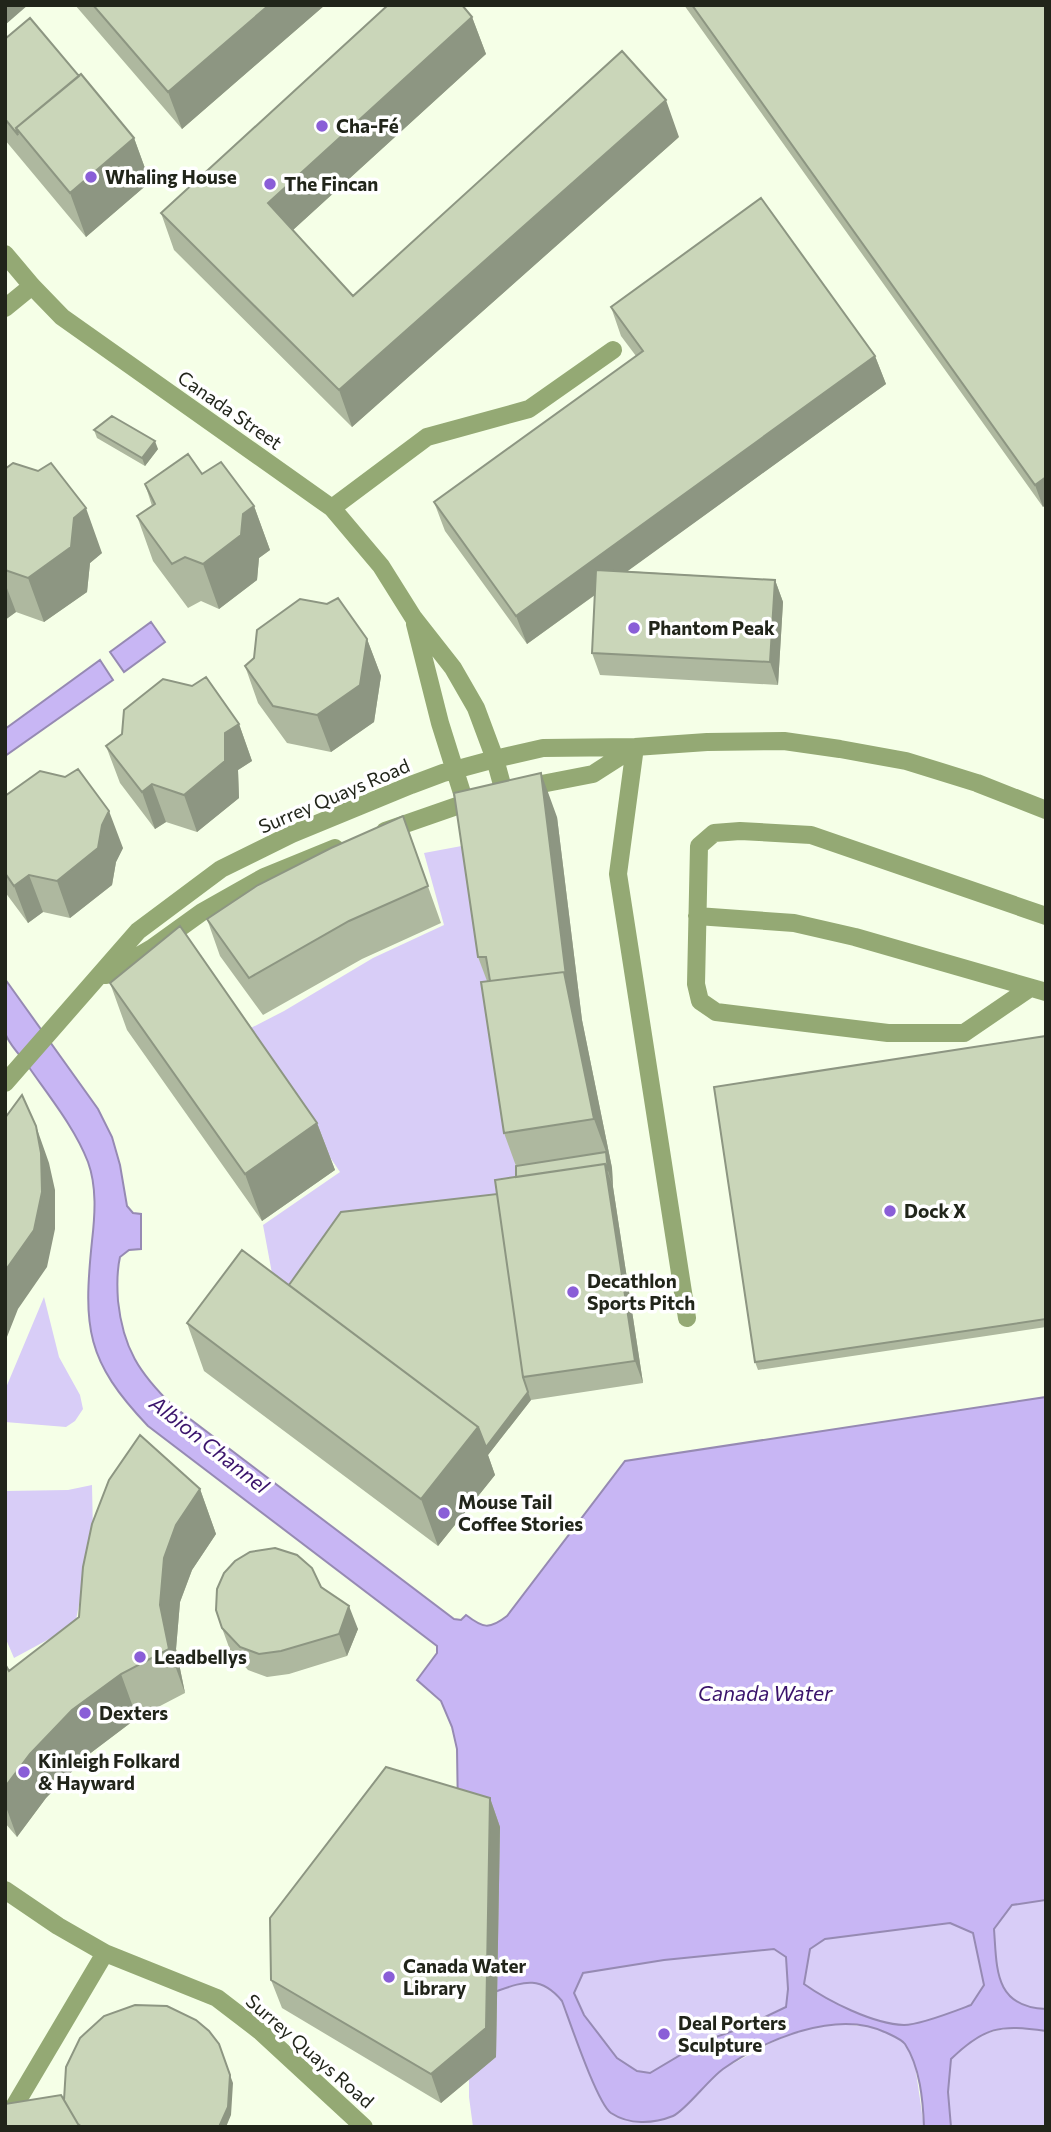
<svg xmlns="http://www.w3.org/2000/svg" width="1051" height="2132" viewBox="0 0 1051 2132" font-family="Commissioner,sans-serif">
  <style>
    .green { fill: #d8cdf7 }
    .water { fill: #c8b6f4; stroke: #968ab3; stroke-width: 2; fill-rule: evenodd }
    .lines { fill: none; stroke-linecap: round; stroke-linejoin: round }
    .minor { stroke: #94a974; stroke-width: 18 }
    .wall { fill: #aeb89f }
    .shaded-wall { fill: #8d9682 }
    .building { fill: #cad6b9; stroke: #8d9682; stroke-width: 2 }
    .poi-dot { fill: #8a5ed7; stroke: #fff; stroke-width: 2.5 }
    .labels { text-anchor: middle; stroke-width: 7; stroke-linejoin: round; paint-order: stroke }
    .poi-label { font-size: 19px; font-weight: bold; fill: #21251a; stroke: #fff; text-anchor: start }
    .street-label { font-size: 19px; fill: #21251a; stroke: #fff }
    .water-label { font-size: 21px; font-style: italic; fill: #3a136b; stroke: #fff }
  </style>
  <rect width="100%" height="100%" fill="#f5ffe7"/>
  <path class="green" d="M467,845L518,1180L520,1400L274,1284L263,1225L340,1172L245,1031L284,1011L373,958L444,925L424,853Z
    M44,1297L59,1357L80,1395L83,1409L75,1421L66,1427L5,1422V1390Z
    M92,1485L93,1533L75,1625L14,1658L5,1637V1491L68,1490Z
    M1046,1900V2009C993,2007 997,1969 994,1929L1012,1905Z
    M950,1923L973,1933L984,1985L972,2005C955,2011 920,2025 904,2025C873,2025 828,2001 804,1984L810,1949L825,1939Z
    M774,1949L786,1957L788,1989L786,2007L742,2028L704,2041L650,2073L637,2071L617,2059L584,2015L573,1993L582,1973L664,1960Z
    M527,1981C543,1984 552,1988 562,2001L598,2093L608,2111L703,2085L723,2069L771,2043L798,2031L836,2024L875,2027L904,2042L915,2065L924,2127H473L469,2097V2079L491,1993Z
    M1020,2027L1046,2031V2127H951L948,2092L951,2059C976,2035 985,2031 1020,2027Z"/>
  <path class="water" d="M151,622L165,642L124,672L110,652Z
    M100,660L113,680L5,756V729Z
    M5,979L98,1109L112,1137L120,1165L127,1206L133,1213L141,1214V1249L129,1250L120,1257C117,1270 117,1287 118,1301C123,1348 139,1373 173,1406L454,1619L461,1620L466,1615C483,1628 489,1630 507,1616L625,1461L1046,1397V1900L1012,1905L994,1929C997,1969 994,2007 1046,2009V2031C1000,2024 984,2027 951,2059L948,2092L951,2127H924C923,2100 920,2067 905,2044C901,2039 893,2036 887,2033C837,2008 765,2040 723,2069C708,2080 685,2111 673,2116C653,2124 629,2125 611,2113C597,2103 570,2022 562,2001C539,1973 521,1983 491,1993L458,1814L457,1749L452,1727L441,1701L417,1680L437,1653V1646L148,1426C86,1361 83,1328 92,1241C95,1215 97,1187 88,1162C74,1126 47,1094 26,1063C19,1054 7,1042 5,1032C2,1016 5,995 5,979ZM950,1923L973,1933L984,1985L971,2005C955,2011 920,2025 904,2025C873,2024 828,2001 804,1984L810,1949L825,1939ZM774,1949L786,1957L788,1989L786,2007L742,2028L704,2041L650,2073L637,2071L617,2058L584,2015L574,1993L583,1973L664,1960Z"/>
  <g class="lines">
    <path class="minor" d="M5,254L32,286L62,317L332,508L381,566L413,617L453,668L476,708L495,759L507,803
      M5,308L32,286
      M332,508L427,437L529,409L613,350
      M415,624L440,723L468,812
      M635,747L618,874L687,1318
      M521,788L593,774L635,747
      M385,831L477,799
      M697,916L794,923L855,937L1046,992
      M106,975L152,948L202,912L264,877L335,848
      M1030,988L964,1033H888L716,1012L700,1001L696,984L699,846L714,833L740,831L811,835L1046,916
      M5,1083L138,931L221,869L292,834L411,785L443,773L495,759L543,748L635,747L707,742L784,741L840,749L906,761L977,783L1046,810
      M5,1890L58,1926L105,1953L217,1998L260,2031L364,2127
      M5,2122L105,1953"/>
  </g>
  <path class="wall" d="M75,5H325L182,129Z
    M684,5H1046L1043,507Z
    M472,17L486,54L293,230L353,296L679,137L352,427L174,250L161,213Z
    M5,39L79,76L134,138L150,182L86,237L5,140Z
    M611,307L875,356L886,384L627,571L775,580L783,602L778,685L600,675L592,653L595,595L527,644L445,531L434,502L636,356L621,336Z
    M94,430L158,449L145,466L97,438Z
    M5,469L102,553L90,563L87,592L44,622L16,612L5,620Z
    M202,474L254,506L270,550L259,558L257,580L219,609L201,601L188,608L153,561L137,516L152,506L145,484Z
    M367,639L381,676L374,722L331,752L287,743L258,703L245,666Z
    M239,724L252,761L238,770L239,798L197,832L166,822L155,829L120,783L106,746L122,734Z
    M5,796L123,848L116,862L112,885L70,918L43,912L28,923L5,892Z
    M403,816L441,923L362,959L263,1015L220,956L207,919Z
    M557,817L582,1020L612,1168L613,1187L643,1383L531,1400L488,1455L495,1475L438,1546L204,1371L187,1323L289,1285L497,1194L516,1177V1166L504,1133L487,981L478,957Z
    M110,983L317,1123L335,1170L262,1221L127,1030Z
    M1046,1036V1327L758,1370L755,1362Z
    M200,1489L216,1534L192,1570L180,1602L176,1649L185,1693L137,1718L88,1755L46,1798L17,1837L5,1823V1664L9,1671L79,1617Z
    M321,1587L358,1629L347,1656L289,1674L267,1677L248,1670L230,1650L222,1628Z
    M490,1798L500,1827L496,2057L441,2103L282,2008L271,1980Z"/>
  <path class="shaded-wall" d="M5,5H28L5,25Z
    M269,5H325L182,129L168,92Z
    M472,17L486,54L282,240L268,203Z
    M666,100L679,137L352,427L339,390Z
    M134,138L150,182L86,237L70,193Z
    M875,356L886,384L527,644L516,616Z
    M155,441L158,449L145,466L142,458Z
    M1046,477V505L1043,507L1035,485Z
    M254,506L270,550L259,558L257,580L219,609L203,564L243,514Z
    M86,508L102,553L90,563L87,592L44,622L28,578L74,518Z
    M775,580L783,602L778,685L770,662Z
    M5,583L16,612L5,620Z
    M367,639L381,676L374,722L331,752L317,715Z
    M239,724L252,761L238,770L239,798L197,832L184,795L225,733Z
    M541,773L557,817L582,1020L612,1168L613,1187L608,1171L606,1152L594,1119L564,972Z
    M152,784L166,822L155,829L142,792Z
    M109,811L123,848L116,862L112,885L70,918L57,881Z
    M29,875L43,912L28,923L14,886Z
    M317,1123L335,1170L262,1221L245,1174Z
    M36,1126L49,1163L55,1190V1229L47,1267L18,1309L5,1342V1271Z
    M605,1164L613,1187L643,1383L635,1361Z
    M528,1392L531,1400L488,1455L495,1475L438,1546L421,1499L478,1427Z
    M200,1489L216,1534L192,1570L180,1602L176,1649L185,1693L169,1649L160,1605L164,1558L176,1525Z
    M349,1606L358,1629L347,1656L339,1634Z
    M121,1674L137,1718L88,1755L46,1798L17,1837L5,1804V1787L30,1754L72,1710Z
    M490,1798L500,1827L496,2057L441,2103L431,2074Z
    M230,2075L233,2083L231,2115L226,2127H219Z"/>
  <path class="building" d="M93,5H269L168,92Z
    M388,5H462L472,17L268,203L353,296L622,51L666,100L339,390L161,213Z
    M692,5H1046V477L1035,485Z
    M30,18L79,76L16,128L18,135L5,119V39Z
    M81,74L134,138L70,193L16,128Z
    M761,198L875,356L516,616L434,502L643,351L611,307Z
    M112,416L155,441L142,458L94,430Z
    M188,454L202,474L221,462L254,506L243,514L241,535L203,564L185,557L172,564L137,516L155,504L145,484Z
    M13,463L38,471L51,463L86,508L74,518L71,547L28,578L5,570V469Z
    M596,570L775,580L770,662L592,653Z
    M338,598L367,639L360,685L317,715L273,706L245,666L254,658L257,630L300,599L327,604Z
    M206,677L239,724L225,733V761L184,795L152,784L142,792L106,746L122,734L124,710L163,679L192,686Z
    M78,769L109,811L102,825L98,848L57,881L29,875L14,886L5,873V796L40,771L65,777Z
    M541,773L566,976L564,972L490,981L486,957H478L454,793Z
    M403,816L428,886L349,921L249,978L207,919L258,885L331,848Z
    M180,926L317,1123L245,1174L110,983Z
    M564,972L594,1119L504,1133L481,982Z
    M1046,1036V1319L755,1362L714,1087Z
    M22,1095L36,1126L41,1153L42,1192L34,1230L5,1271V1118Z
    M606,1152L608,1171L605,1164L516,1177V1166Z
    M605,1164L635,1361L523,1377L495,1180Z
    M497,1194L523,1377L528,1392L486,1447L478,1427L289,1285L341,1212Z
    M242,1250L478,1427L421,1499L187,1323Z
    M140,1435L200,1489L176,1525L164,1558L160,1605L169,1649L121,1674L72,1710L30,1754L5,1787V1664L9,1671L79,1617L83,1567L92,1524L109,1480Z
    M275,1548L297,1555L312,1568L321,1587L349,1606L339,1634L281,1651L259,1654L240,1647L222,1628L216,1610L217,1589L224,1573L235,1561L250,1552Z
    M386,1767L490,1798L486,2028L431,2074L271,1980L270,1918Z
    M135,2005L167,2006L196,2020L209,2031L219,2044L230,2075L228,2107L219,2127H82L78,2124L64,2100L66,2067L80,2038L104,2016Z
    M61,2095L78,2124L82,2127H5V2104Z"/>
  <g class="poi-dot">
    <circle cx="322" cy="126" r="7"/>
    <circle cx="91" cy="177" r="7"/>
    <circle cx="270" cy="184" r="7"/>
    <circle cx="634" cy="628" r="7"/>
    <circle cx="890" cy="1211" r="7"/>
    <circle cx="573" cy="1292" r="7"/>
    <circle cx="444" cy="1513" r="7"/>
    <circle cx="140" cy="1657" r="7"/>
    <circle cx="85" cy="1713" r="7"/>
    <circle cx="24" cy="1772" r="7"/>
    <circle cx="389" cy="1977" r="7"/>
    <circle cx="664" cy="2034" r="7"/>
  </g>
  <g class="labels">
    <g class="poi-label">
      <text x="336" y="133">Cha-Fé</text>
      <text x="105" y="184">Whaling House</text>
      <text x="284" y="191">The Fincan</text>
      <text x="648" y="635">Phantom Peak</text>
      <text x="904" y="1218">Dock X</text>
      <text x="587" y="1288">Decathlon<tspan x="587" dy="22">Sports Pitch</tspan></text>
      <text x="458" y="1509">Mouse Tail<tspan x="458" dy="22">Coffee Stories</tspan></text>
      <text x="154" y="1664">Leadbellys</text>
      <text x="99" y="1720">Dexters</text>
      <text x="38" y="1768">Kinleigh Folkard<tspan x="38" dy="22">&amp; Hayward</tspan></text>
      <text x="403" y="1973">Canada Water<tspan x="403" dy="22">Library</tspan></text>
      <text x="678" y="2030">Deal Porters<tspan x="678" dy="22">Sculpture</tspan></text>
    </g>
    <g class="street-label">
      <text transform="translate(230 410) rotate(35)" y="7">Canada Street</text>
      <text transform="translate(334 796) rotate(-23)" y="7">Surrey Quays Road</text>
      <text transform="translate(310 2051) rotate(41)" y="7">Surrey Quays Road</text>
    </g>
    <g class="water-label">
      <text transform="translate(209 1445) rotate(38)" y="7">Albion Channel</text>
      <text x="765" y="1701">Canada Water</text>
    </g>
  </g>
  <rect width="1051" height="2132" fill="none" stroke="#21251a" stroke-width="14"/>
</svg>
